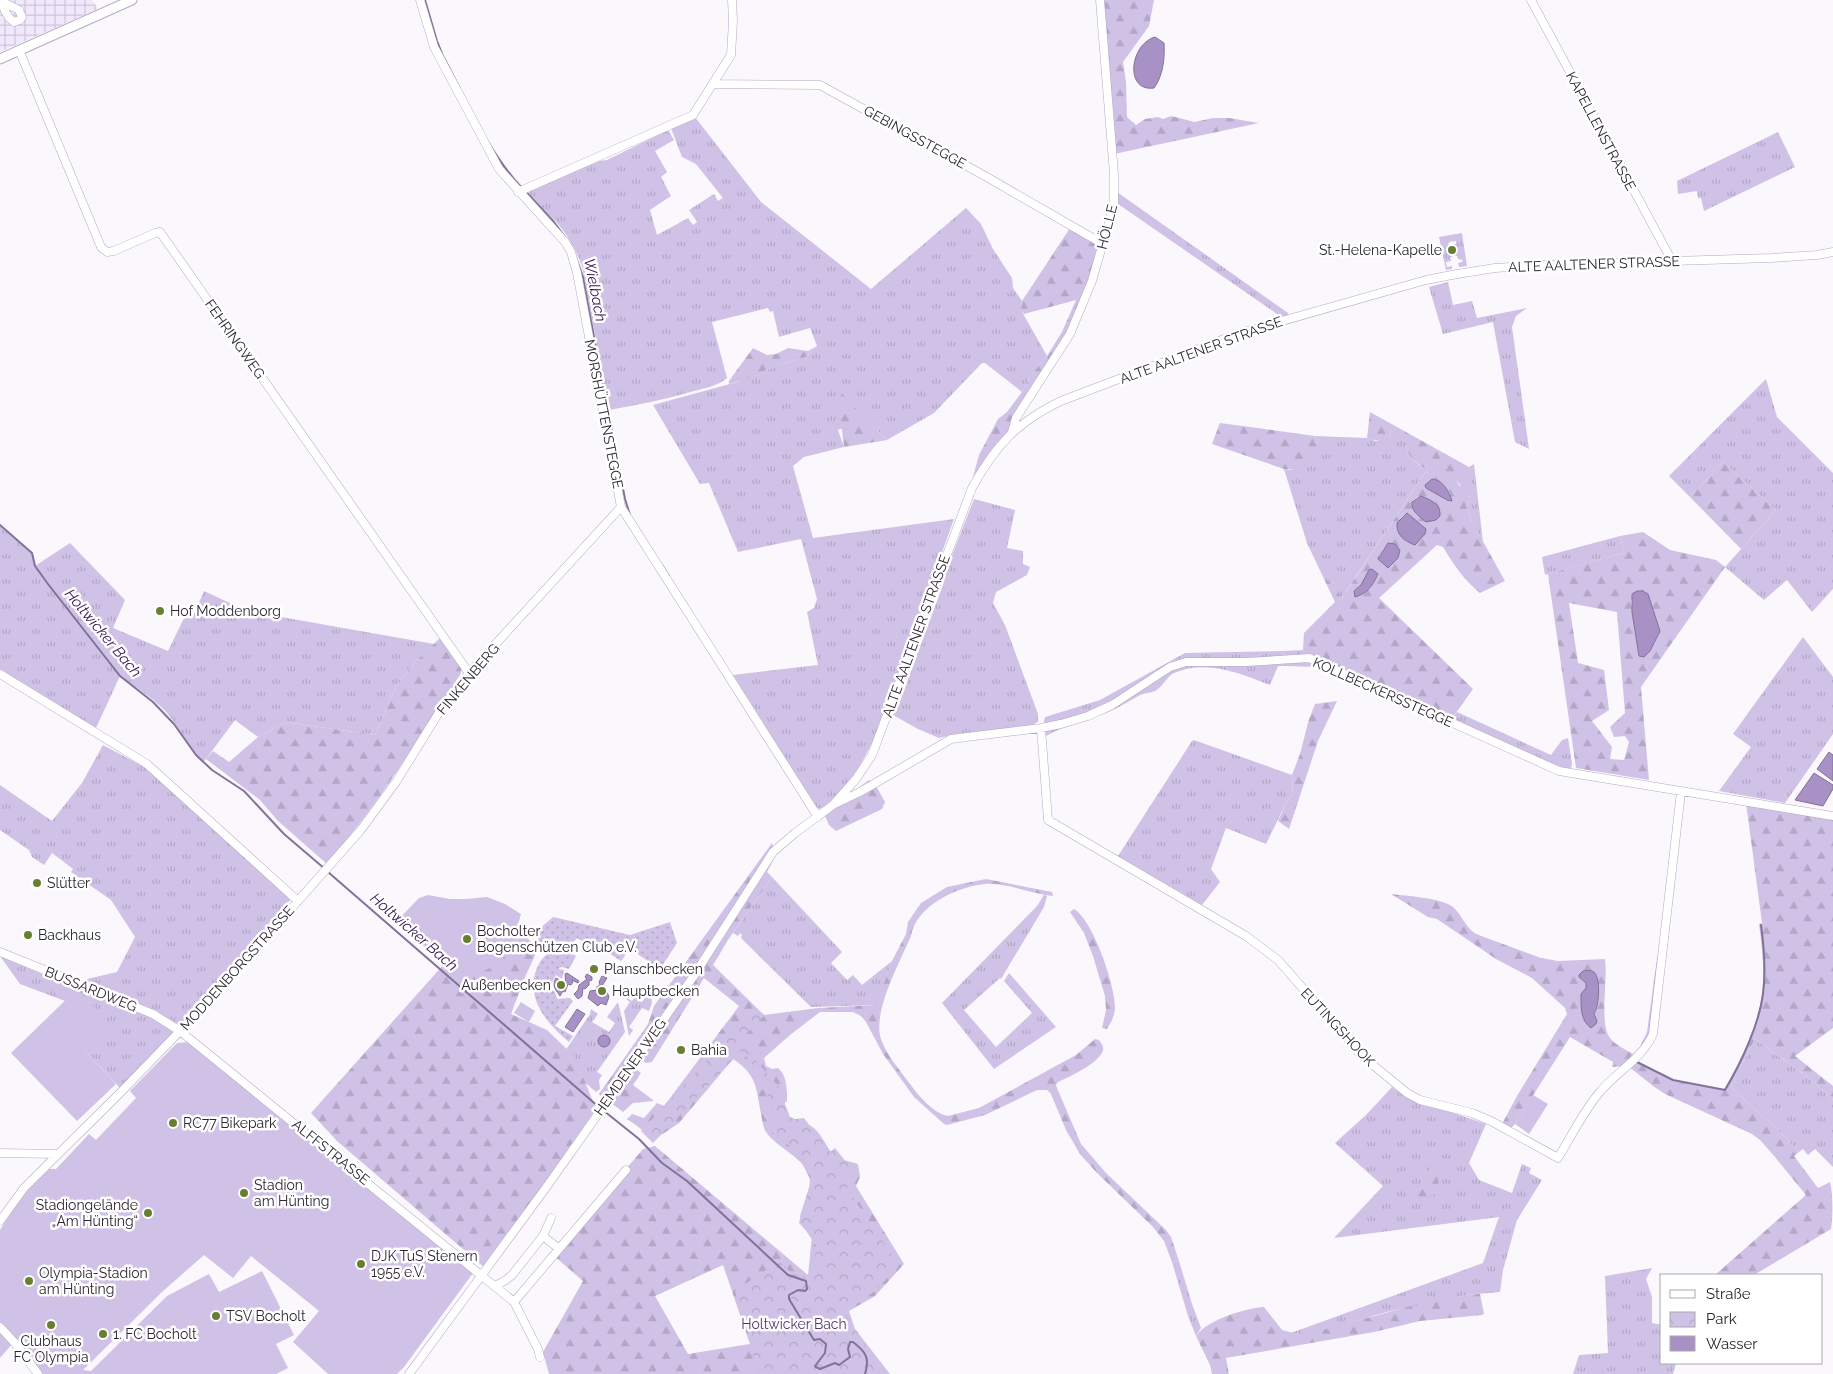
<svg xmlns="http://www.w3.org/2000/svg" width="1833" height="1374" viewBox="0 0 1833 1374" font-family="Raleway,sans-serif">
  <style>
    .industrial { fill: url(#industrial-grid) }
    .grass { fill: url(#grass-tufts) }
    .forest { fill: url(#forest-firs); fill-rule: evenodd }
    .park { fill: url(#park-crowns) }
    .garden { fill: url(#garden-dots) }
    .pitch { fill: #d0c1e6 }
    .water { fill: #a892c5; stroke: #827299 }
    .lines { fill: none; stroke-linecap: round; stroke-linejoin: round }
    .stream { stroke: #827299; stroke-width: 2 }
    .minor-casing { stroke: #b4a9c4; stroke-width: 9 }
    .major-casing { stroke: #b4a9c4; stroke-width: 11 }
    .minor { stroke: #fff; stroke-width: 8 }
    .major { stroke: #fff; stroke-width: 9 }
    .poi-dot { fill: #677f31; stroke: #fff; stroke-width: 2 }
    .labels { text-anchor: middle; stroke-width: 5; stroke-linejoin: round; paint-order: stroke }
    .street-label { font-size: 14px; fill: #2b2631; stroke: #fff }
    .poi-label { font-size: 14px; fill: #2b2631; stroke: #fff; text-anchor: start }
    .park-label { font-size: 14px; fill: #543675; stroke: #fff }
    .water-label { font-size: 15px; font-style: italic; fill: #371754; stroke: #fff }
  </style>
  <defs>
    <pattern id="industrial-grid" width="8" height="8" patternUnits="userSpaceOnUse" patternTransform="scale(1.25)"><rect width="8" height="8" fill="#f1e8fd"/><path d="M0 4h8M4 0v8" fill="none" stroke="#cfc7d9"/></pattern>
    <pattern id="grass-tufts" width="24" height="20" patternUnits="userSpaceOnUse" patternTransform="scale(1.25)"><rect width="24" height="20" fill="#d0c1e6"/><path d="M3 7l-1-3M5 7V3M7 7l1-3M15 17l-1-3M17 17v-4M19 17l1-3" fill="none" stroke="#b3a6c6"/></pattern>
    <pattern id="forest-firs" width="22" height="20" patternUnits="userSpaceOnUse" patternTransform="scale(1.25)"><rect width="22" height="20" fill="#d0c1e6"/><path d="M5 1l3.5 6h-7zM16 11l3.5 6h-7z" fill="#b3a6c6"/></pattern>
    <pattern id="park-crowns" width="20" height="18" patternUnits="userSpaceOnUse" patternTransform="scale(1.25)"><rect width="20" height="18" fill="#d0c1e6"/><path d="M2 6a3 3 0 1 1 6 0M12 15a3 3 0 1 1 6 0" fill="none" stroke="#b3a6c6"/></pattern>
    <pattern id="garden-dots" width="8" height="8" patternUnits="userSpaceOnUse" patternTransform="scale(1.25)"><rect width="8" height="8" fill="#d0c1e6"/><path d="M2 2h.1M6 6h.1" fill="none" stroke="#b3a6c6" stroke-width="1.8" stroke-linecap="round"/></pattern>
  </defs>
  <rect width="100%" height="100%" fill="#faf8fd"/>
  <path class="industrial" d="M0,0H92L98,9L0,52Z"/>
  <path class="grass" d="M695,117L761,202L871,289L966,208L981,224L993,249L1012,278L1013,288L1022,301L1021,310L1047,356L1031,375L1022,392L985,363H982L934,413L887,440L838,390L851,425L838,430L844,447L804,457L793,466L813,538L954,519L876,735C861,766 849,785 823,809L816,808L733,675L818,665L807,612L814,608L817,599L801,539L738,552L709,483L700,484L653,405L737,382L745,378L759,375L764,371L782,364L806,357L817,346L810,328L779,337L773,311L770,312L768,308L712,322L727,378C718,386 705,388 694,391C666,399 638,405 609,410L582,266C576,250 569,237 558,224C549,213 534,207 528,193L536,186L599,161L607,160L668,130L674,140L655,151L667,172L661,177L671,196L650,210L657,235L688,218L693,225L697,222L689,210L714,194L718,201L723,198L696,164L682,157L671,128Z
    M1778,132L1795,167L1704,211L1701,198H1698L1697,191L1678,194L1677,181Z
    M1117,192L1288,313V317L1283,318L1118,204Z
    M1462,233L1467,266L1459,267L1458,263L1462,262L1463,260L1458,259L1457,256H1455L1456,254L1454,244H1456V241L1449,242L1448,246L1450,255L1453,257H1450L1451,261L1446,262L1447,267L1452,266V269L1446,270L1439,237Z
    M1448,282L1453,305L1472,301L1477,318L1527,308L1516,316L1512,327L1529,449L1515,442L1493,322L1443,334L1429,287Z
    M1766,379L1777,417L1833,473V589L1812,612L1787,580L1764,600L1725,567L1776,510L1723,462L1690,497L1669,476Z
    M1391,430H1395L1406,439C1405,455 1413,462 1427,470L1341,599L1332,581H1325L1307,543L1284,469L1290,470L1320,457L1315,436L1367,438L1376,441L1390,436Z
    M1474,464L1483,542L1471,520L1466,505L1470,497L1457,481L1467,473L1469,467Z
    M974,499L1015,510L1007,548L1023,551V564L1030,567L1027,575L996,592L993,603L1005,625L1038,714V722L1030,726L956,734L939,738L918,729L893,715L900,701L944,582L946,571Z
    M0,525L32,553L35,566L70,543L125,600L113,628L168,651L186,614L193,616L204,591L247,611L434,644L416,661L396,687L375,735L285,722L258,737L235,720L206,759L203,762C189,750 182,732 171,718C158,700 137,689 120,676L96,728L12,679L0,670Z
    M1620,536L1624,553L1545,575L1542,557Z
    M1803,637L1833,677V734L1785,803L1719,791L1751,747L1733,734Z
    M1283,651V657L1181,659L1119,698L1091,712L1052,724H1044L1045,717L1100,700L1185,653Z
    M1284,661L1285,666H1278L1270,685C1240,673 1206,659 1174,673C1166,677 1163,687 1155,691C1150,693 1145,693 1140,695C1131,700 1123,705 1113,710C1092,720 1067,724 1046,736V731L1136,690L1182,664Z
    M1457,712L1551,755L1562,740L1568,738L1572,763L1571,770L1541,761L1451,720Z
    M1194,740L1292,775L1293,794L1287,801L1266,844L1226,828L1211,869L1220,882L1202,905L1118,856L1192,741Z
    M103,745L144,767L291,899L179,1025L168,1018L83,982L87,979L117,972L135,937L111,900L71,872L73,869L52,853L44,865L32,857L29,850L0,830V785L52,821L82,783Z
    M772,877L842,952L831,963L847,980L853,975L862,985L892,961L877,1005L811,1007L741,938L742,935L740,933L738,936L733,933Z
    M1044,895L1047,896L1044,907L1001,979L1000,978L964,1010L996,1047L1032,1013L1004,981L1009,973L1056,1027L994,1069L942,1003L1037,906Z
    M0,956L77,989L153,1016L163,1022L175,1033L121,1089L86,1052L78,989L65,1001L20,984Z
    M638,991L636,998L642,1002L646,996L644,994L646,992L651,996L652,1003L649,1011L642,1008L629,1027L633,1030L629,1036L624,1011L630,1002L626,999L627,998L632,1001Z
    M618,1002L625,1032L597,1072L602,1075L599,1080L600,1089L596,1092L559,1060L590,1014L591,1009L598,1014L592,1022L609,1032L615,1023L607,1017Z
    M1755,1039L1809,1078L1833,1100V1167L1815,1149L1808,1155L1803,1149L1799,1152L1785,1137L1731,1087Z
    M1392,1087L1404,1096L1486,1124L1469,1163L1479,1180L1512,1193L1522,1164L1531,1168L1529,1173L1542,1180L1517,1220L1503,1270L1500,1292C1489,1293 1477,1294 1466,1295C1458,1296 1451,1300 1444,1302C1425,1305 1406,1307 1387,1312C1362,1318 1315,1338 1291,1333L1483,1263L1499,1217L1334,1238L1383,1186L1335,1143L1366,1115Z
    M1179,1261L1192,1304L1201,1328L1196,1336L1188,1316L1172,1262Z
    M1652,1268L1646,1279L1652,1297V1323L1662,1325V1363H1676L1673,1374H1573L1579,1355L1608,1353L1605,1276Z
    M0,1332L12,1344L0,1358Z"/>
  <path class="forest" d="M1102,0H1154L1149,26L1123,62L1126,82L1127,117L1136,125L1145,119L1158,117L1163,119L1171,116L1195,122L1213,118H1229L1259,123L1114,154Z
    M1070,228L1092,241L1097,247L1090,280L1068,333L1009,431L993,448L973,477L979,455L998,419L1007,412L1022,392L1031,375L1047,356L1062,332L1076,300L1024,314L1021,310L1022,301Z
    M817,346L806,357L782,364L764,371L759,375L729,384V381L753,348L767,355L776,354L788,348L808,351Z
    M837,388L887,440L844,447Z
    M1370,412L1469,467L1468,473L1457,481L1459,485L1465,488L1470,498L1466,505L1471,520L1505,581L1480,593C1464,580 1453,564 1443,547L1437,545L1379,598L1473,689L1448,724L1318,667L1285,666L1283,651L1303,650L1304,633L1335,602L1325,581H1332L1342,598L1427,470C1414,461 1405,456 1406,439L1399,436L1395,430H1391L1390,436C1382,440 1377,442 1367,438ZM1436,479L1443,484L1450,494L1447,500L1437,494ZM1418,497L1426,522L1416,513L1412,501ZM1404,515L1425,534L1415,544C1401,540 1391,528 1404,515ZM1388,543L1395,544C1402,558 1396,555 1391,566L1379,556ZM1369,570L1378,575C1372,585 1367,593 1355,597L1354,591L1361,585Z
    M1220,423L1315,436L1321,457C1310,464 1297,471 1284,469L1212,444Z
    M1723,462L1776,510L1741,549L1690,497Z
    M1643,532L1670,550L1716,560L1725,567L1641,687L1649,780L1576,768L1548,574L1624,553L1620,536ZM1637,591H1643L1648,594L1655,642L1644,657L1639,656L1631,601ZM1569,603L1617,612L1625,713L1610,727L1614,737L1625,736L1629,742L1624,760L1610,759L1612,747L1592,721L1609,710L1604,670L1578,663Z
    M440,638L461,668V673C419,739 378,804 327,864L278,821L260,800L206,759L213,751L229,762L258,737L285,722L375,735L396,687L416,661Z
    M1337,701L1318,741L1289,829L1278,821L1287,801L1293,794L1292,775L1300,754L1309,719L1315,704Z
    M869,780L876,786L885,802L882,809L836,831L829,825L824,814Z
    M1746,803L1833,818V1028L1795,1056L1833,1086V1100L1809,1078L1755,1039L1731,1087L1785,1137L1799,1152L1794,1156L1818,1188L1830,1182C1833,1193 1833,1218 1831,1229L1754,1275H1715L1806,1195L1775,1157L1760,1140L1752,1134L1665,1094L1653,1086L1628,1066L1635,1060L1673,1080L1724,1089C1740,1064 1759,1023 1762,993C1765,971 1762,947 1759,924L1762,923Z
    M772,843L776,855L767,872L772,877L728,940L713,965L764,1015L818,1008L876,1005L892,961L906,934L908,922L921,903L947,887L986,879L1052,892L1053,896C1032,894 1004,882 985,884C956,887 916,906 911,936C900,962 872,1012 881,1039C887,1056 900,1070 910,1084C919,1096 933,1113 948,1116L979,1108L1076,1055L1095,1039L1099,1040C1101,1043 1104,1046 1103,1050C1100,1063 1069,1077 1058,1082L1056,1085L1057,1088L1081,1144L1106,1173L1166,1230L1171,1237L1179,1261L1172,1262L1164,1241L1153,1227L1097,1173L1080,1154L1066,1130L1051,1094L1047,1090H1037L985,1115L947,1125L944,1124L914,1097L883,1054L866,1022L861,1016L853,1012H820L790,1035L764,1058L766,1066L772,1069L778,1068C787,1075 787,1090 787,1101L783,1104L785,1120C818,1122 817,1131 834,1157L858,1164L860,1177L856,1186L904,1264L875,1296L849,1311L855,1329L890,1374H549L543,1352L583,1281L553,1255L643,1149L655,1146L808,1275L812,1236L799,1223C802,1211 813,1185 809,1175C804,1158 776,1147 766,1132C763,1127 762,1119 761,1114C756,1087 757,1075 733,1059L679,1123L652,1141L640,1128L627,1119L632,1114L644,1118L657,1103L664,1106L739,1006L704,978L652,1062L646,1063L640,1059L634,1068L641,1073L633,1085L653,1100V1101L633,1103L623,1112L599,1094L648,1024L654,1006ZM723,1265L750,1344L688,1354L655,1296Z
    M1391,894C1406,896 1443,898 1453,907C1462,915 1465,927 1476,934L1541,958L1558,961L1605,959C1608,979 1599,1024 1610,1038C1615,1045 1625,1049 1633,1054L1640,1047L1647,1032L1657,958L1661,957L1654,1023L1648,1043L1624,1066L1612,1067L1613,1062L1570,1037L1515,1124L1510,1129L1502,1124L1517,1096L1567,1014L1565,1008L1532,978L1496,959L1437,919L1428,917ZM1583,971H1592C1594,978 1598,987 1598,995C1599,1006 1593,1017 1591,1028C1577,1019 1587,996 1586,983L1579,977Z
    M1074,909C1093,920 1115,985 1115,1007C1115,1015 1111,1023 1107,1029L1102,1028L1106,1010L1105,996L1093,956L1084,933L1070,912Z
    M557,925L560,931L551,944L537,951L525,977L511,1014L547,1030L575,1057L596,1109L485,1268L337,1141L311,1113L453,954L505,951L524,934L532,943Z
    M1432,1166L1434,1167C1437,1174 1441,1186 1438,1193L1424,1199H1418L1416,1195L1428,1182L1429,1168Z
    M1480,1294L1484,1314L1482,1315L1420,1321L1374,1332L1226,1358L1229,1374H1212L1210,1365L1196,1336C1207,1320 1245,1308 1264,1307L1282,1330L1297,1334L1327,1329L1411,1306L1445,1301L1464,1295Z"/>
  <path class="park" d="M756,1008L764,1016L739,1041L778,1086L790,1117L795,1119L804,1118L830,1152L835,1148L854,1172L847,1189L898,1263C879,1291 871,1295 843,1311C855,1333 872,1351 883,1374H808L805,1368L794,1374H761C756,1364 749,1350 750,1339L735,1291L779,1261L788,1270L809,1281L817,1247L800,1222V1216L811,1181L800,1159L790,1146L776,1136L772,1131L774,1111L768,1098L766,1080L741,1051L653,1143L641,1131Z"/>
  <path class="garden" d="M553,917L630,935L670,922L677,943L660,969L630,949L621,961L601,948L595,955L586,949L588,945L577,938L571,945L563,941L547,944L537,931Z
    M560,949L567,950L576,956L569,969L562,967L559,968V969L564,970L562,979L556,975L549,988L555,992L557,999L570,998L573,1001L555,1026L573,1036L569,1042C547,1024 522,995 539,964C544,955 550,951 560,949Z"/>
  <path class="pitch" d="M428,895L450,899H467L487,897L505,904L521,914L515,936L520,942L496,965L464,981L396,922L419,898Z
    M77,989L112,1027L86,1052L116,1084L77,1121L11,1053Z
    M521,1002L535,1011L529,1022L514,1013Z
    M188,1042L473,1273L404,1367L397,1374H328L293,1342L319,1311L251,1256L233,1278L204,1255L162,1292L83,1370L91,1371L167,1296L209,1274L219,1292L262,1271L294,1335L276,1344L288,1368L276,1374H42L0,1323V1230L21,1197L48,1169H56L89,1134L96,1140L136,1098L130,1091L177,1043Z
    M1533,1095L1548,1104L1529,1134L1515,1124Z"/>
  <path class="water" d="M1155,37L1164,43C1165,58 1163,76 1154,88C1124,92 1130,44 1155,37Z
    M1432,479C1442,479 1449,491 1452,501L1447,500L1426,488L1425,485Z
    M1421,496C1431,500 1441,504 1440,516L1436,520L1426,522C1419,516 1411,511 1412,502Z
    M1407,513L1426,529L1425,534L1415,545C1404,541 1396,535 1397,523Z
    M1388,543L1395,544L1400,550L1398,558L1388,568L1378,559Z
    M1372,569L1378,574C1373,585 1367,594 1355,597L1354,591L1361,585L1369,570Z
    M1637,591H1643L1648,594L1660,631L1650,651L1644,657L1639,656L1632,612V594Z
    M1829,752L1833,755V781L1817,769Z
    M1814,773L1833,785V789L1823,806L1795,800Z
    M1583,971C1584,971 1590,970 1592,971C1602,974 1599,1007 1594,1014L1597,1021L1596,1024L1591,1028C1580,1020 1581,1006 1581,994L1586,988V983L1579,977V975Z
    M567,973L579,981L578,983L572,980L573,982L571,985L568,984L565,992L563,991L560,996C557,991 551,986 556,978L566,984L565,974Z
    M587,974L592,977V980L589,981V985L585,989L583,988L582,996L578,999L574,994L578,990L579,985L587,979L585,977Z
    M602,976L607,978L602,986L603,988L606,989L609,997L606,1005L601,1003L598,1006L588,998L590,991L597,990V987L600,985L599,982Z
    M577,1009L585,1014L573,1032L565,1027Z
    M598 1041a6 6 0 1 1 12 0a6 6 0 1 1-12 0Z"/>
  <g class="lines">
    <path class="stream" d="M425,0L437,41L443,56C467,100 487,151 522,188
      M527,193L554,222L571,245
      M573,249L583,277L607,408
      M609,415L625,499L630,515
      M0,525L32,553L35,566L48,584L120,676L153,702L174,724L196,755L212,770L244,791L284,834L325,869
      M662,565L669,576
      M328,872L600,1108
      M1637,1062L1673,1080L1725,1090C1741,1063 1759,1025 1763,994C1766,971 1764,947 1761,925
      M604,1111L639,1139L662,1163L687,1181L788,1275L806,1281L807,1289L805,1291L798,1290L789,1295V1299L814,1340L820,1339L826,1344L825,1353L815,1366L816,1367L820,1369L835,1363L839,1365L850,1357L848,1349L850,1342H853C866,1352 870,1358 865,1374"/>
    <defs>
      <path id="minor" d="M1,0C4,8 6,17 14,22L20,20L22,17L19,10L1,1
        M420,0L434,47L499,169L565,242L571,252L577,273L621,507L818,817
        M1531,0L1672,261
        M19,50L101,247L107,252L114,251L155,233L160,232L469,673
        M713,84L820,85L985,176L1103,244
        M518,192L693,115L731,55L733,21L732,0
        M1012,432L1016,418L1070,334L1092,281L1114,205V174L1100,0
        M0,674L147,764L298,901L243,959L180,1031L121,1092L24,1188L0,1221
        M1041,728L1048,820L1246,936L1278,960L1362,1056L1407,1093L1420,1100L1472,1113L1491,1121L1558,1158C1571,1137 1583,1112 1599,1093C1616,1072 1642,1059 1653,1034L1681,792
        M837,803L860,792L951,739L1041,728L1061,724L1088,716L1112,705L1170,667L1186,662H1247L1309,658L1559,771L1833,816
        M298,901L360,831L396,782L443,706L469,673L621,507
        M0,952L153,1014L180,1031L514,1302L538,1349L540,1357
        M0,1153L57,1154
        M543,1236L558,1248
        M495,1286L506,1280L512,1275L543,1236L551,1218
        M514,1302L626,1170
        M0,1327L14,1342L38,1374
        M409,1374L545,1189L606,1103L693,977L773,852L795,833L833,805L856,779L872,755L972,488C995,446 1017,422 1061,401L1240,333L1426,280L1457,274L1495,268L1542,265L1771,258L1817,255L1833,252"/>
      <path id="major" d="M0,59L132,0"/>
    </defs>
    <use href="#minor" class="minor-casing"/>
    <use href="#major" class="major-casing"/>
    <use href="#minor" class="minor"/>
    <use href="#major" class="major"/>
  </g>
  <g class="poi-dot">
    <circle cx="1452" cy="250" r="5"/>
    <circle cx="160" cy="611" r="5"/>
    <circle cx="37" cy="883" r="5"/>
    <circle cx="28" cy="935" r="5"/>
    <circle cx="467" cy="939" r="5"/>
    <circle cx="594" cy="969" r="5"/>
    <circle cx="561" cy="985" r="5"/>
    <circle cx="602" cy="991" r="5"/>
    <circle cx="681" cy="1050" r="5"/>
    <circle cx="173" cy="1123" r="5"/>
    <circle cx="244" cy="1193" r="5"/>
    <circle cx="148" cy="1213" r="5"/>
    <circle cx="361" cy="1264" r="5"/>
    <circle cx="29" cy="1281" r="5"/>
    <circle cx="216" cy="1316" r="5"/>
    <circle cx="51" cy="1325" r="5"/>
    <circle cx="103" cy="1334" r="5"/>
  </g>
  <g class="labels">
    <g class="street-label">
      <text transform="translate(1601 131) rotate(62)" y="5">KAPELLENSTRASSE</text>
      <text transform="translate(915 137) rotate(29)" y="5">GEBINGSSTEGGE</text>
      <text transform="translate(1107 227) rotate(-76)" y="5">HÖLLE</text>
      <text transform="translate(1594 264) rotate(-2)" y="5">ALTE AALTENER STRASSE</text>
      <text transform="translate(235 339) rotate(55)" y="5">FEHRINGWEG</text>
      <text transform="translate(1201 350) rotate(-20)" y="5">ALTE AALTENER STRASSE</text>
      <text transform="translate(604 414) rotate(79)" y="5">MORSHÜTTENSTEGGE</text>
      <text transform="translate(916 636) rotate(-70)" y="5">ALTE AALTENER STRASSE</text>
      <text transform="translate(468 679) rotate(-50)" y="5">FINKENBERG</text>
      <text transform="translate(1383 692) rotate(24)" y="5">KOLLBECKERSSTEGGE</text>
      <text transform="translate(237 968) rotate(-48)" y="5">MODDENBORGSTRASSE</text>
      <text transform="translate(91 989) rotate(22)" y="5">BUSSARDWEG</text>
      <text transform="translate(1338 1027) rotate(47)" y="5">EUTINGSHOOK</text>
      <text transform="translate(630 1067) rotate(-55)" y="5">HEMDENER WEG</text>
      <text transform="translate(331 1152) rotate(39)" y="5">ALFFSTRASSE</text>
    </g>
    <g class="poi-label">
      <text x="1442" y="255" text-anchor="end">St.-Helena-Kapelle</text>
      <text x="170" y="616">Hof Moddenborg</text>
      <text x="47" y="888">Slütter</text>
      <text x="477" y="936">Bocholter<tspan x="477" dy="16">Bogenschützen Club e.V.</tspan></text>
      <text x="38" y="940">Backhaus</text>
      <text x="604" y="974">Planschbecken</text>
      <text x="551" y="990" text-anchor="end">Außenbecken</text>
      <text x="612" y="996">Hauptbecken</text>
      <text x="691" y="1055">Bahia</text>
      <text x="183" y="1128">RC77 Bikepark</text>
      <text x="254" y="1190">Stadion<tspan x="254" dy="16">am Hünting</tspan></text>
      <text x="138" y="1210" text-anchor="end">Stadiongelände<tspan x="138" dy="16">„Am Hünting“</tspan></text>
      <text x="371" y="1261">DJK TuS Stenern<tspan x="371" dy="16">1955 e.V.</tspan></text>
      <text x="39" y="1278">Olympia-Stadion<tspan x="39" dy="16">am Hünting</tspan></text>
      <text x="226" y="1321">TSV Bocholt</text>
      <text x="113" y="1339">1. FC Bocholt</text>
      <text x="51" y="1346" text-anchor="middle">Clubhaus<tspan x="51" dy="16">FC Olympia</tspan></text>
    </g>
    <g class="park-label">
      <text x="794" y="1329">Holtwicker Bach</text>
    </g>
    <g class="water-label">
      <text transform="translate(595 290) rotate(79)" y="5">Wielbach</text>
      <text transform="translate(103 633) rotate(50)" y="5">Holtwicker Bach</text>
      <text transform="translate(414 932) rotate(41)" y="5">Holtwicker Bach</text>
    </g>
  </g>
  <rect x="1660" y="1274" width="162" height="90" fill="#ffffff" stroke="#aaa8ad"/>
  <rect x="1670" y="1290" width="25" height="8" fill="#ffffff" stroke="#aaa8ad"/>
  <text x="1706" y="1299" font-size="15" fill="#2b2631">Straße</text>
  <rect x="1670" y="1312" width="25" height="15" fill="url(#park-crowns)" stroke="#aaa8ad"/>
  <text x="1706" y="1324" font-size="15" fill="#2b2631">Park</text>
  <rect x="1670" y="1336" width="25" height="15" fill="#a892c5" stroke="#aaa8ad"/>
  <text x="1706" y="1349" font-size="15" fill="#2b2631">Wasser</text>
</svg>
